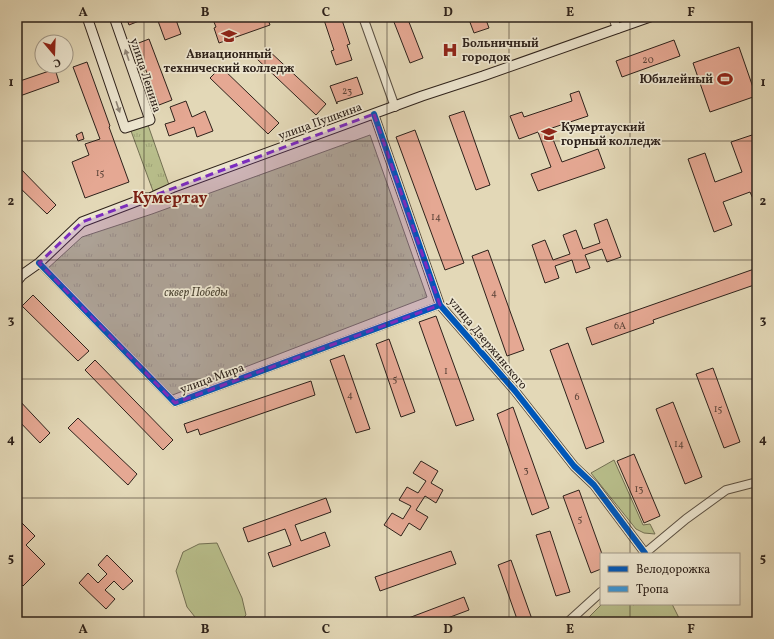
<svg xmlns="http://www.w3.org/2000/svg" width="774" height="639" viewBox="0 0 774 639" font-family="Vollkorn,serif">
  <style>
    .green { fill: #b8be8b; stroke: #737053 }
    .park { fill: url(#park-tufts); stroke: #737053 }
    .building { fill: #e5a893; stroke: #2e221b }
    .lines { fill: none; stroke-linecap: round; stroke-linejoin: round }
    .minor-casing { stroke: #5b5042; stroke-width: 8 }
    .tertiary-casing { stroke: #5b5042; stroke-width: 10 }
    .secondary-casing { stroke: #2e221b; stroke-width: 11 }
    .minor { stroke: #ede6d0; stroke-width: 6 }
    .tertiary { stroke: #ede6d0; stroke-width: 8 }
    .secondary { stroke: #ede6d0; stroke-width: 9 }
    .quiet { stroke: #3c95d4; stroke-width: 5; stroke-dasharray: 10 5; stroke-linecap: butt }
    .cycleway-casing { stroke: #ede6d0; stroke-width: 8 }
    .cycleway { stroke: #0057b8; stroke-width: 6 }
    .oneway { fill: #8e8476 }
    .marked { fill: #7b2cbf; fill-opacity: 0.2; stroke: #7b2cbf; stroke-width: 3; stroke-dasharray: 8 5; stroke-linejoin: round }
    .grid { fill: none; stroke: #2e221b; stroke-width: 1; stroke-opacity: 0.55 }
    .labels { text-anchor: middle; stroke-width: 3.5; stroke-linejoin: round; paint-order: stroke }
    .number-label { font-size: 10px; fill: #5c4439 }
    .poi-label { font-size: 12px; font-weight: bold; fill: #2e221b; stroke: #ede6d0; text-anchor: start }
    .street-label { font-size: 12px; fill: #2e221b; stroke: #ede6d0 }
    .park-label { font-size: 12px; font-style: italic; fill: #504937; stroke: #ede6d0 }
    .district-label { font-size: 16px; font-weight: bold; fill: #7a1f14; stroke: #ede6d0 }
    .neatline { fill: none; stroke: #2e221b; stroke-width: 1.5 }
    .grid-label { font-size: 13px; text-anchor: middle; font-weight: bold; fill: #2e221b }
  </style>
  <defs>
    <pattern id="park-tufts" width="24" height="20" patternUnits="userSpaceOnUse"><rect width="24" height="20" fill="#b8be8b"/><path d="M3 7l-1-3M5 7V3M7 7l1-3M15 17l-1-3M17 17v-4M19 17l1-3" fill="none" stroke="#9ea377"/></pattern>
  </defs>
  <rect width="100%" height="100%" fill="#e3d8b7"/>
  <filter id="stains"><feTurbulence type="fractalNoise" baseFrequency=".005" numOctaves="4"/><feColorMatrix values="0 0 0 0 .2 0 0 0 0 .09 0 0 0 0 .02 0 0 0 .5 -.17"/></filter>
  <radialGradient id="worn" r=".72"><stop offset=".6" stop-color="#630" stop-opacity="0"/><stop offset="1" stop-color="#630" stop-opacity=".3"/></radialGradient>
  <path class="green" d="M614,460L643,525L650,524L655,534L644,533L636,529L591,473Z
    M217,543L242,598L246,615L239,622H199L187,607L176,571L183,552L199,544Z
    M602,604H632L633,605L636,604H672L681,622H584Z"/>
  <path class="park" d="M148,125L169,185L153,191L131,131Z
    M370,135L427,297L170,396L46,270L82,237L152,214Z"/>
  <path class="building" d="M126,17H149L129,25Z
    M169,17H175L181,34L165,40L158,21Z
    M212,17H231L233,21L243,17H267L270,25L219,43L214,28L216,27Z
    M323,17H341L350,44L347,45L352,60L336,65L331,51L334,50Z
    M392,17H407L423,58L410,63Z
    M468,17H485L489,28L474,33Z
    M149,39L172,100L159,105L136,44Z
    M674,40L680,56L622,77L616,61Z
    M739,47L756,96L710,112L693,63Z
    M267,49L326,104L316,115L257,59Z
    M87,62L110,126L109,127L129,182L85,198L72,162L89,155L85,144L100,139L73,67Z
    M221,67L279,123L268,134L210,78Z
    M55,69L59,82L17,97V82Z
    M357,77L363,94L337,102V104L330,86Z
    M579,91L588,116L549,129L562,162L598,149L605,168L538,191L531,174L551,167L538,132L519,139L510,116L522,112L524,117L572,101L570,94Z
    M186,101L192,117L205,111L213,131L197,137L194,127L169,136L165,124L175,121L170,107Z
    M464,111L490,185L476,190L449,116Z
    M415,130L464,263L445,270L396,137Z
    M82,132L84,139L78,141L76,135Z
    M752,135L757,149V208L750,192L723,202L732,225L714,232L688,159L705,153L715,182L742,172L731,142Z
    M17,165L56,205L47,214L17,185Z
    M607,219L621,257L607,262L602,249L585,255L590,268L576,273L572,260L555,266L559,278L545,283L532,245L545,240L553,260L570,254L563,235L576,230L583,249L600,243L594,224Z
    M488,250L524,350L507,356L472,256Z
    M757,268V284L653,320L654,323L592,345L586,328Z
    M33,295L89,351L78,361L22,306Z
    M436,316L474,420L456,426L419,322Z
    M389,339L415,412L401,417L376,344Z
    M568,343L604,442L586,449L550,350Z
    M344,355L370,429L356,433L330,360Z
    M95,360L173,440L163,450L85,370Z
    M713,368L740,442L724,448L696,374Z
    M311,381L315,395L200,435L198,429L187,433L184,424Z
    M17,398L50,433L40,443L17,419Z
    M673,402L702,477L685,484L656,409Z
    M513,407L549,508L532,515L497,414Z
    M78,418L137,474L128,485L68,428Z
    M634,454L660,516L644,523L617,461Z
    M421,461L438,471L431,483L443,490L436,503L425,496L416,510L428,517L420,530L409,523L401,536L384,525L392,513L403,519L411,506L399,500L407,487L418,493L426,481L413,473Z
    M579,490L602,554H601V569L591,573L563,496Z
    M326,498L331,512L295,525L301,541L325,532L330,546L273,567L268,553L291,545L285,529L248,542L243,528Z
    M17,518L35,536L26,545L45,564L23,586L17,580Z
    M550,531L570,592L556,596L536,535Z
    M451,551L456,564L380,591L375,577Z
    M107,555L133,581L123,590L114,581L105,590L115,599L106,609L79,583L88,573L98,583L107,574L98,565Z
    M511,560L533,622H518L498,565Z
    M464,597L469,610L437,622H398Z"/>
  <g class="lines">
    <defs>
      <path id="minor" d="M39,263L175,403L440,305"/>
      <path id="tertiary" d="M363,17L395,107
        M613,17L617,29
        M374,114L440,305L515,391L574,466L594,485L645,553
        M644,554L686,519L726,490L757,482
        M568,622L601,592"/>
      <path id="secondary" d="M87,17L125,128L150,120L114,17
        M17,281L22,275L39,263L82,222L145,198H150L174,187L422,96L483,76L650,17"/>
    </defs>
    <use href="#minor" class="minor-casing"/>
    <use href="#tertiary" class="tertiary-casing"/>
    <use href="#secondary" class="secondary-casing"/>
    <use href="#minor" class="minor"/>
    <use href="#tertiary" class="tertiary"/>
    <use href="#secondary" class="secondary"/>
    <path class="quiet" d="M696,619L698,622"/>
    <defs>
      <path id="cycleway" d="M374,114L440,305L515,391L574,466L594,485L645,553
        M39,263L175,403L440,305"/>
    </defs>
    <use href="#cycleway" class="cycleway-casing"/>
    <use href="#cycleway" class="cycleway"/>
  </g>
  <defs><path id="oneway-solid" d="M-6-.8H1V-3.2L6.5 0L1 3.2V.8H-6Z"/></defs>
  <g class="oneway">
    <use href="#oneway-solid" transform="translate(127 55) rotate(-109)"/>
    <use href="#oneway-solid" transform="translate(118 107) rotate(71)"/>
  </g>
  <path class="marked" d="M374,114L440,305L175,403L39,263L82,222Z"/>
  <path class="grid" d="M144,17V622M265,17V622M387,17V622M509,17V622M630,17V554M17,141H757M17,260H757M17,379H757M17,498H757M630,604V622"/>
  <defs>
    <symbol id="university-bare" viewBox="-9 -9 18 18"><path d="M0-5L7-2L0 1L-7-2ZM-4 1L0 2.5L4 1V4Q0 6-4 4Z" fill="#8f2418" stroke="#ede6d0" stroke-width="2.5" paint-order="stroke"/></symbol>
    <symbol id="hospital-bare" viewBox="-9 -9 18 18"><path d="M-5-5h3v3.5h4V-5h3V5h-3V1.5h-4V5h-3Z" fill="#8f2418" stroke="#ede6d0" stroke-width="2.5" paint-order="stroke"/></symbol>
    <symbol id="stadium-bare" viewBox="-9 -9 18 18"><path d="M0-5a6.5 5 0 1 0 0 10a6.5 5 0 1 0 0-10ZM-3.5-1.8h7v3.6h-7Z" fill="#8f2418" stroke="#ede6d0" stroke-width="2.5" paint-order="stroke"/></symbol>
  </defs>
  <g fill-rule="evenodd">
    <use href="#university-bare" x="218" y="25" width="22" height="22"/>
    <use href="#hospital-bare" x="439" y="39" width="22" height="22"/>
    <use href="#stadium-bare" x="714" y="68" width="22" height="22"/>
    <use href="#university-bare" x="538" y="123" width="22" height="22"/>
  </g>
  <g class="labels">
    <g class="number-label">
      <text x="648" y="63">20</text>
      <text x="347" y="94">23</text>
      <text x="100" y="176">15</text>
      <text x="436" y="220">14</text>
      <text x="494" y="296">4</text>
      <text x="620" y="329">6А</text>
      <text x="446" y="374">1</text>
      <text x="395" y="382">5</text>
      <text x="350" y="398">4</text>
      <text x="577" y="400">6</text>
      <text x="718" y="412">15</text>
      <text x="679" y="447">14</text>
      <text x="526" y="473">3</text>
      <text x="639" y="492">13</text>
      <text x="580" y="522">5</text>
    </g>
    <g class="poi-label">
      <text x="462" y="47">Больничный<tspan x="462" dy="14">городок</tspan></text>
      <text x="229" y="58" text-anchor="middle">Авиационный<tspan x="229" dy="14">технический колледж</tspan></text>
      <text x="713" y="83" text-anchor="end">Юбилейный</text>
      <text x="561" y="131">Кумертауский<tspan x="561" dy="14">горный колледж</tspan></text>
    </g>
    <g class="street-label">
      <text transform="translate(146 75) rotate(72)" y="4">улица Ленина</text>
      <text transform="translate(320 121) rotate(-20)" y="4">улица Пушкина</text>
      <text transform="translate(488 343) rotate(50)" y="4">улица Дзержинского</text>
      <text transform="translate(212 378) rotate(-20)" y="4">улица Мира</text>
    </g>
    <g class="park-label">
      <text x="196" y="296">сквер Победы</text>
    </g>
    <g class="district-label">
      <text x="170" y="203">Кумертау</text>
    </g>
  </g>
  <rect width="774" height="639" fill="none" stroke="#e3d8b7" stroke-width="44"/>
  <rect x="600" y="553" width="140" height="52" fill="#ede6d0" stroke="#a19888"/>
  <rect x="608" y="566" width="20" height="6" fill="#0057b8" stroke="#a19888"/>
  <text x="636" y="573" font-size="12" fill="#2e221b">Велодорожка</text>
  <rect x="608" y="586" width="20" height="6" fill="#3c95d4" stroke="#a19888"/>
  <text x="636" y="593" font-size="12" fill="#2e221b">Тропа</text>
  <g transform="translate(54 54) rotate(161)"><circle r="19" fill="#ede6d0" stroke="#a19888"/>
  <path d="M0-3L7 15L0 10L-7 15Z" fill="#8f2418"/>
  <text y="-6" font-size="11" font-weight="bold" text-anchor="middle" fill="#2e221b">С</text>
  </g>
  <rect x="22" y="22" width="730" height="595" class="neatline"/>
  <g class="grid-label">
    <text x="83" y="16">A</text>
    <text x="205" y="16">B</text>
    <text x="326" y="16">C</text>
    <text x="448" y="16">D</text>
    <text x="570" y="16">E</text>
    <text x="691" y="16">F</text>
    <text x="11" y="86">1</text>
    <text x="763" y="86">1</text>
    <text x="11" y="205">2</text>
    <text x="763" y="205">2</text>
    <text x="11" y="324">3</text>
    <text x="763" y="324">3</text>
    <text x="11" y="443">4</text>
    <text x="763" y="443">4</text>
    <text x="11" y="562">5</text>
    <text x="763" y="562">5</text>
    <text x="83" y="633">A</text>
    <text x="205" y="633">B</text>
    <text x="326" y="633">C</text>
    <text x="448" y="633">D</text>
    <text x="570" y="633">E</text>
    <text x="691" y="633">F</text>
  </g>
  <rect width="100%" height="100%" filter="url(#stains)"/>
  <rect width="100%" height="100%" fill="url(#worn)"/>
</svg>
